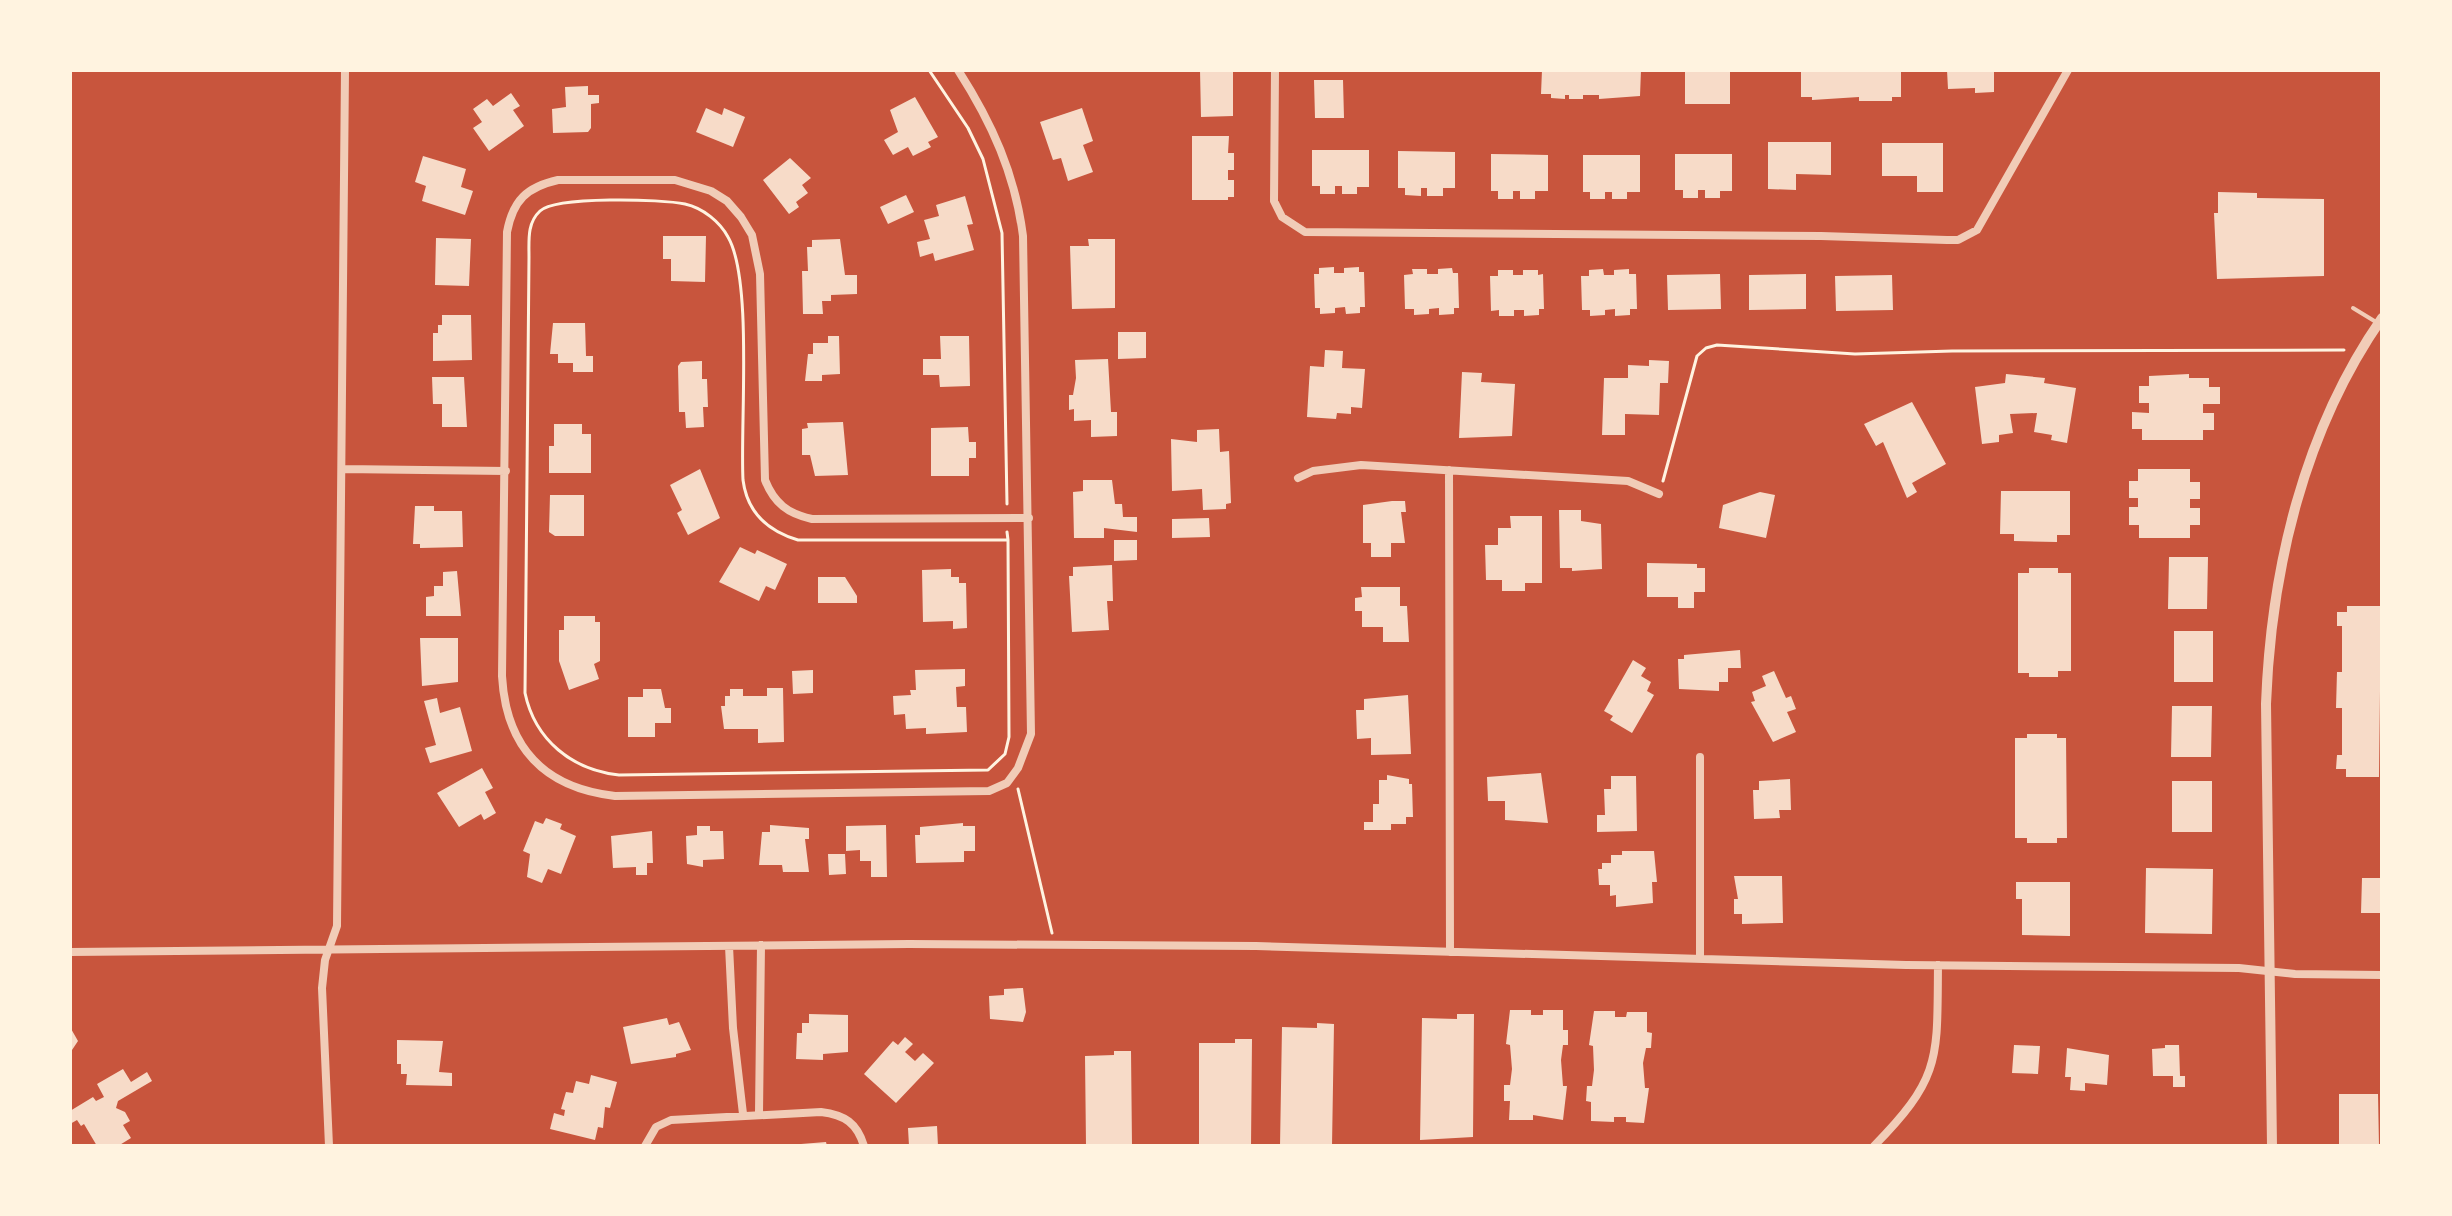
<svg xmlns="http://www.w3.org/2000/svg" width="2452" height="1216" viewBox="0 0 2452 1216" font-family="'Space Grotesk',sans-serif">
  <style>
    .building { fill: #f7dbc8 }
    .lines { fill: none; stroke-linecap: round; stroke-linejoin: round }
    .path { stroke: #fff3e0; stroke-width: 3 }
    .service { stroke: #f1ccb7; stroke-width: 4 }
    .minor { stroke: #f1ccb7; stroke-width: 8 }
    .tertiary { stroke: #f1ccb7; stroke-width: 10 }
  </style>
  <rect width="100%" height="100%" fill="#c8553d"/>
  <path class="building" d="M1200,70H1233V116L1201,117Z
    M1542,70H1641L1640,96L1599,99V95H1583V99H1569V95H1565V99L1551,98V94H1541Z
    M1685,70H1730V104H1685Z
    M1801,70H1901V97H1892V101H1859V97L1812,100V97H1801Z
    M1947,70H1994V92L1975,93V88L1948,89Z
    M1314,80H1343L1344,118H1315Z
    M588,86V95H599V103L591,104V128L588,132L553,133L552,109L566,107L565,87Z
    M511,93L520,106L513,110L524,126L489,151L473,128L482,122L473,109L487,99L493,106Z
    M915,97L938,137L928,142L931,147L913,156L908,147L893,155L884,140L898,132L890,110Z
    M706,108L722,115L724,108L745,117L733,147L696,132Z
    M1082,108L1093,141L1083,145L1093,172L1068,181L1061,158L1053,160L1040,122Z
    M1192,136H1229L1228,153H1234V170H1228V180H1234V197H1228V200H1192Z
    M1768,142H1831V175L1796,174V190L1768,189Z
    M1882,143H1943V192H1917V176H1882Z
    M1312,150H1369V187H1357V194H1342V186H1335V194H1320V186H1312Z
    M1398,151L1455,152V188H1443V196H1427V188H1421V196L1405,195V188H1398Z
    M1491,154L1548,155V191H1535V199H1520V191H1513V199H1498V191H1491Z
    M1675,154H1732V191H1720V198H1705V190H1698V198H1683V190H1675Z
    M1583,155H1640V192H1627V199H1612V192H1605V199H1590V192H1583Z
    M423,156L466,169L461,187L473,191L465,215L422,201L426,186L415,182Z
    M790,158L811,178L802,185L808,193L796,202L799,207L789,214L763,180Z
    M2218,192L2257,193V198L2324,199V276L2217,279L2214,213H2218Z
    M906,195L914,212L888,224L880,207Z
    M965,196L973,224L967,225L974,250L935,261L933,253L920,257L917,242L930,239L924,220L939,216L936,205Z
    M663,236H706L705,282L671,281V259H663Z
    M436,238L471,239L469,286L435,285Z
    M840,239L845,275H857V294L831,295V301H822L823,314H803L802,271H808L807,247H812V240Z
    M1088,239H1115V308L1072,309L1070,246H1089Z
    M1334,267V273H1344V268L1359,267V272H1364L1365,307H1360V313L1346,314L1345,307L1335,308V313L1320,314V308H1315L1314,274H1319V268Z
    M1452,268L1453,273H1458L1459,308H1454V314L1439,315V308L1429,309V314L1414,315V309H1405L1404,275L1413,274L1412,269H1427V274H1438V269Z
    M1603,269L1604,275H1614V270L1629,269V274H1636L1637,309H1630V315L1615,316V309L1605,310V315L1590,316V310H1582L1581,276H1589V270Z
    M1498,270H1513V275H1523V270H1538V275L1543,274L1544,309H1539V315L1524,316V310H1514V316H1499V310L1491,311L1490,276H1498Z
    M1720,274L1721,309L1668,310L1667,275Z
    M1806,274V309L1749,310V275Z
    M1892,275L1893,310L1836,311L1835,276Z
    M442,315H471L472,360L433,361V333H438V325H442Z
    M553,323H585L586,356H593V372H573V363H558V354H550Z
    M1118,332H1146V358L1118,359Z
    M828,336H839L840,374L822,375V381H805L808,354H813V343H828Z
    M940,336H969L970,386L940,387L939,375H923V359H941Z
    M1325,350L1343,351L1342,368L1365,369L1362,408L1351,407V414L1337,413L1336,419L1307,417L1310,366L1324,367Z
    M1108,359L1111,412H1117V436L1091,437V420L1074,421V409L1069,410V395H1073L1076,378L1075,360Z
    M1649,360L1669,361L1668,383H1660L1659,415L1625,414V435H1602L1604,378H1628V365L1649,366Z
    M702,361V379H707L708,407H703L704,427L686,428L685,412H679L678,366L681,362Z
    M1462,372L1482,373L1481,382L1515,384L1512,436L1459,438Z
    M2006,374L2045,378L2044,383L2076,388L2067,443L2051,440L2052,435L2034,432L2037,413L2010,414L2013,433L1999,435V442L1982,444L1975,387L2005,383Z
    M2189,374V378H2209V387H2220V404H2203V413H2214V430H2203V440H2142V429H2132V412L2149,413V403H2139V386H2149V376Z
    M432,377H464L467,427H442V404H433Z
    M1912,402L1946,464L1912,483L1917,492L1907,498L1883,442L1876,446L1864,424Z
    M843,422L848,475L815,476L810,455H802V429L808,428L807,423Z
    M554,424H582V434H591V473H549V446H554Z
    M968,427L969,442H976V458H969V476H931V428Z
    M1219,429L1220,452L1229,451L1231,503L1226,504V509L1203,510L1202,489L1172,491L1171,439L1197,442V430Z
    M700,469L720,518L688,535L677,513L682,510L670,485Z
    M2138,469H2190V482H2200V499H2190V508H2200V525H2190V538H2139V525H2129V507H2138V498H2129V481H2138Z
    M1083,480H1112L1115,504H1122L1123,517H1137V532L1104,528V538H1074L1073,492L1083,491Z
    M2001,491H2070V535H2057V542L2014,541V534H2000Z
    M1760,492L1775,495L1766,538L1719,528L1723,505Z
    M550,495H584V536H555L549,532Z
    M1392,501H1405L1406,512H1401L1405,543H1391V557H1371V543H1363V505Z
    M415,506H434V511H462L463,547L420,548V544H413Z
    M1559,510H1581V521L1601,524L1602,569L1572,571V568H1560Z
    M1510,516H1542V583H1525V591H1502V580H1486L1485,545H1498V528H1511Z
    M1209,518L1210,537L1172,538V519Z
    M1114,540H1137V560L1114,561Z
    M740,547L755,554L757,550L787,564L775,590L766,586L759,601L719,582Z
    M2169,557H2208L2207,609H2168Z
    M1647,563L1697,564V568H1705V592H1694V608H1678V597H1647Z
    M1112,565L1113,601H1107L1109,630L1072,632L1069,576H1073V567Z
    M2029,568H2058V573H2071V671H2058V677H2029V673H2018V573H2029Z
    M951,569V577H959V583H966L967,628L953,629V621L923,622L922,570Z
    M457,571L461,616H426V597L434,596V586H443V572Z
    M818,577H845L857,596V603H818Z
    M1361,587H1400V606H1407L1409,642H1383V627H1362V611H1355V598L1362,597Z
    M2347,606H2381L2379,777H2346V769H2336L2337,755H2342V708H2336L2337,672H2342V626H2337V612H2347Z
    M564,616H595V622H600V661L594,664L599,679L569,690L559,661V630H564Z
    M2174,631H2213V682H2174Z
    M420,638H458V682L422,686Z
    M1740,650L1741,668H1728V682H1719V691L1679,689L1678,659H1684V655Z
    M1633,660L1646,668L1641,676L1651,682L1647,691L1654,695L1632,733L1610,720L1613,716L1604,711Z
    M965,669V686L956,687L957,707H966L967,732L926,734V728L906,729L905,714L894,715L893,696L911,695L910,690H916L915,670Z
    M813,670V693L793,694L792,671Z
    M1774,671L1786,698L1791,696L1796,709L1787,712L1796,732L1773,742L1751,702L1755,701L1752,692L1766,686L1762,676Z
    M767,688H783L784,742L758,743V729H724L721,706H725V696H730V689H743V696H767Z
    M643,689H661L665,708H671V723H655V737H628V697H643Z
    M1408,695L1411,754L1371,755V738L1357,739L1356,710H1364V699Z
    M437,698L440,713L460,707L472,751L430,763L425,748L436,745L424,701Z
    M2172,706H2212L2211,757H2171Z
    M2027,734H2057V738H2066L2067,838H2057V843H2027V838H2015V738H2027Z
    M482,768L493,788L485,792L496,813L484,820L481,814L459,827L437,793Z
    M1541,773L1548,823L1505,820V801H1488L1487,777Z
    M1387,775L1409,779V784H1412L1413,817H1406V824H1391V830H1364V822H1373V804H1379V780H1387Z
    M1611,776H1636L1637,831L1597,832V815H1605L1604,789H1611Z
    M1790,779L1791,810H1779L1780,818L1754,819L1753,790H1759V781Z
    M2172,781H2212V832H2172Z
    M546,818L562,824L560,829L576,836L561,874L548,869L542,883L527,877L530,854L523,851L535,821L543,824Z
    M963,823V826H975V851H964V862L916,863L915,835H920V827Z
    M770,825L809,828V839H805L809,872H783L782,865H759L762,832H770Z
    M886,825L887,877H871V861H860V850L846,851V826Z
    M697,826H710V831H723L724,859L703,860V867L687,864L686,836L697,835Z
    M652,831L653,863H647V875H636V867L613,868L611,836Z
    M1622,851H1654L1657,882H1652L1653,903L1616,907V895L1610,896V885H1599L1598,869H1602V863H1611V855H1622Z
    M828,854H845L846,874L829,875Z
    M2146,868L2213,869L2212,934L2145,933Z
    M1734,876H1782L1783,923L1742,924V914H1734V899H1738Z
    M2362,878H2382V913H2361Z
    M2016,882H2070V936L2022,935V899H2016Z
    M1023,988L1026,1012L1023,1022L990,1019L989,996L1004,995V989Z
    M1510,1010H1531V1015H1543V1010H1563V1030H1568V1045H1563L1561,1060L1563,1086H1567L1563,1120L1533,1115V1120H1509L1510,1101H1504V1085H1510L1512,1069L1510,1045L1506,1044Z
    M1594,1011H1615V1017H1626L1627,1012H1647V1032L1652,1033L1651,1048H1646L1643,1063L1645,1088H1649L1644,1123L1626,1122V1117H1614V1122L1591,1121V1102L1586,1101L1587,1086H1592L1594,1070L1593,1046L1589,1045Z
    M809,1014L848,1015V1052L823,1054V1060L796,1059L797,1033H802V1023H809Z
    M1457,1014H1474L1473,1137L1420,1140L1422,1018L1457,1019Z
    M667,1018L669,1025L679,1022L691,1050L676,1054V1057L631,1064L623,1027Z
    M1317,1023L1334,1024L1332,1146H1280L1282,1027L1317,1028Z
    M70,1027L78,1041L70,1053Z
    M905,1037L913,1044L905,1052L915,1061L923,1053L934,1063L896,1103L864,1074L893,1041L898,1045Z
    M1235,1039H1252L1251,1146H1199V1043H1235Z
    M397,1040L443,1041L439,1072L452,1073V1086L406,1085L407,1074H401V1064H397Z
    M2014,1045L2040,1046L2038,1074L2012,1073Z
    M2165,1045H2179L2180,1076H2185V1087H2173V1076H2153L2152,1049L2165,1048Z
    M2067,1048L2109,1055L2107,1085L2085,1083V1091L2070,1090L2071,1077H2065Z
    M1114,1051H1131L1132,1146H1086L1085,1056L1114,1055Z
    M123,1069L131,1082L147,1072L152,1081L118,1101L116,1108L125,1112L130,1121L123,1125L131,1138L118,1146H97L84,1124L81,1126L77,1120L70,1124V1111L93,1097L96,1101L104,1097L97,1084Z
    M591,1075L617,1082L610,1108L605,1107L603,1128L598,1127L595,1140L550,1129L554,1113L564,1116L565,1110L561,1109L566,1092L573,1093L576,1081L589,1084Z
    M2339,1094H2378L2379,1146H2339Z
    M937,1126L938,1146H909L908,1128Z
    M826,1142L827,1146H801V1144Z"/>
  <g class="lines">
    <path class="path" d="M929,70L968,128L983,159L1002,233L1007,504
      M1663,481L1697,356L1706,348L1717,345L1855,354L1952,351L2344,350
      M1007,532L1008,540L1009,737L1005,754L988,770L619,775C572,770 535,740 525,693L529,257C529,240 527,223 540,211C556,196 662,199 685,204C703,208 720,222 728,237C753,280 740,424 743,480C747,512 768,531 798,540H1008
      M1018,789L1052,933"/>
    <path class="service" d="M2353,308L2376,322"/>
    <path class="minor" d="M958,70C992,123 1015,174 1023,236L1031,734L1018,768L1007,783L989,791L615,796C544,788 506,747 502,676L507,232C513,200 527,187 558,180H675L711,191L727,201L741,217L752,235L760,274L765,480C774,503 788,514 812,519L1029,518
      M1275,70L1274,201L1282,217L1305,232L1821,236L1947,240H1958L1977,230L2068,70
      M342,469L506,471
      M1449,470L1450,952
      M1298,478L1313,471L1361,465L1628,481L1659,494
      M1700,757V958
      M729,946L733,1028L743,1114
      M70,952L909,944L1256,946L1906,965L2239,968L2295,974L2382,975
      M759,1113L761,945
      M329,1146L322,988L325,960L337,926L345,70
      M645,1146L656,1127L671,1120L821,1112C845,1115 857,1123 864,1146
      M1874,1146C1942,1077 1937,1058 1938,965"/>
    <path class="tertiary" d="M2272,1146L2266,704C2271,569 2304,430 2382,318"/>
  </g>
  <rect width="2452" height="1216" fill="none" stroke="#fff3e0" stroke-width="144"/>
</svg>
